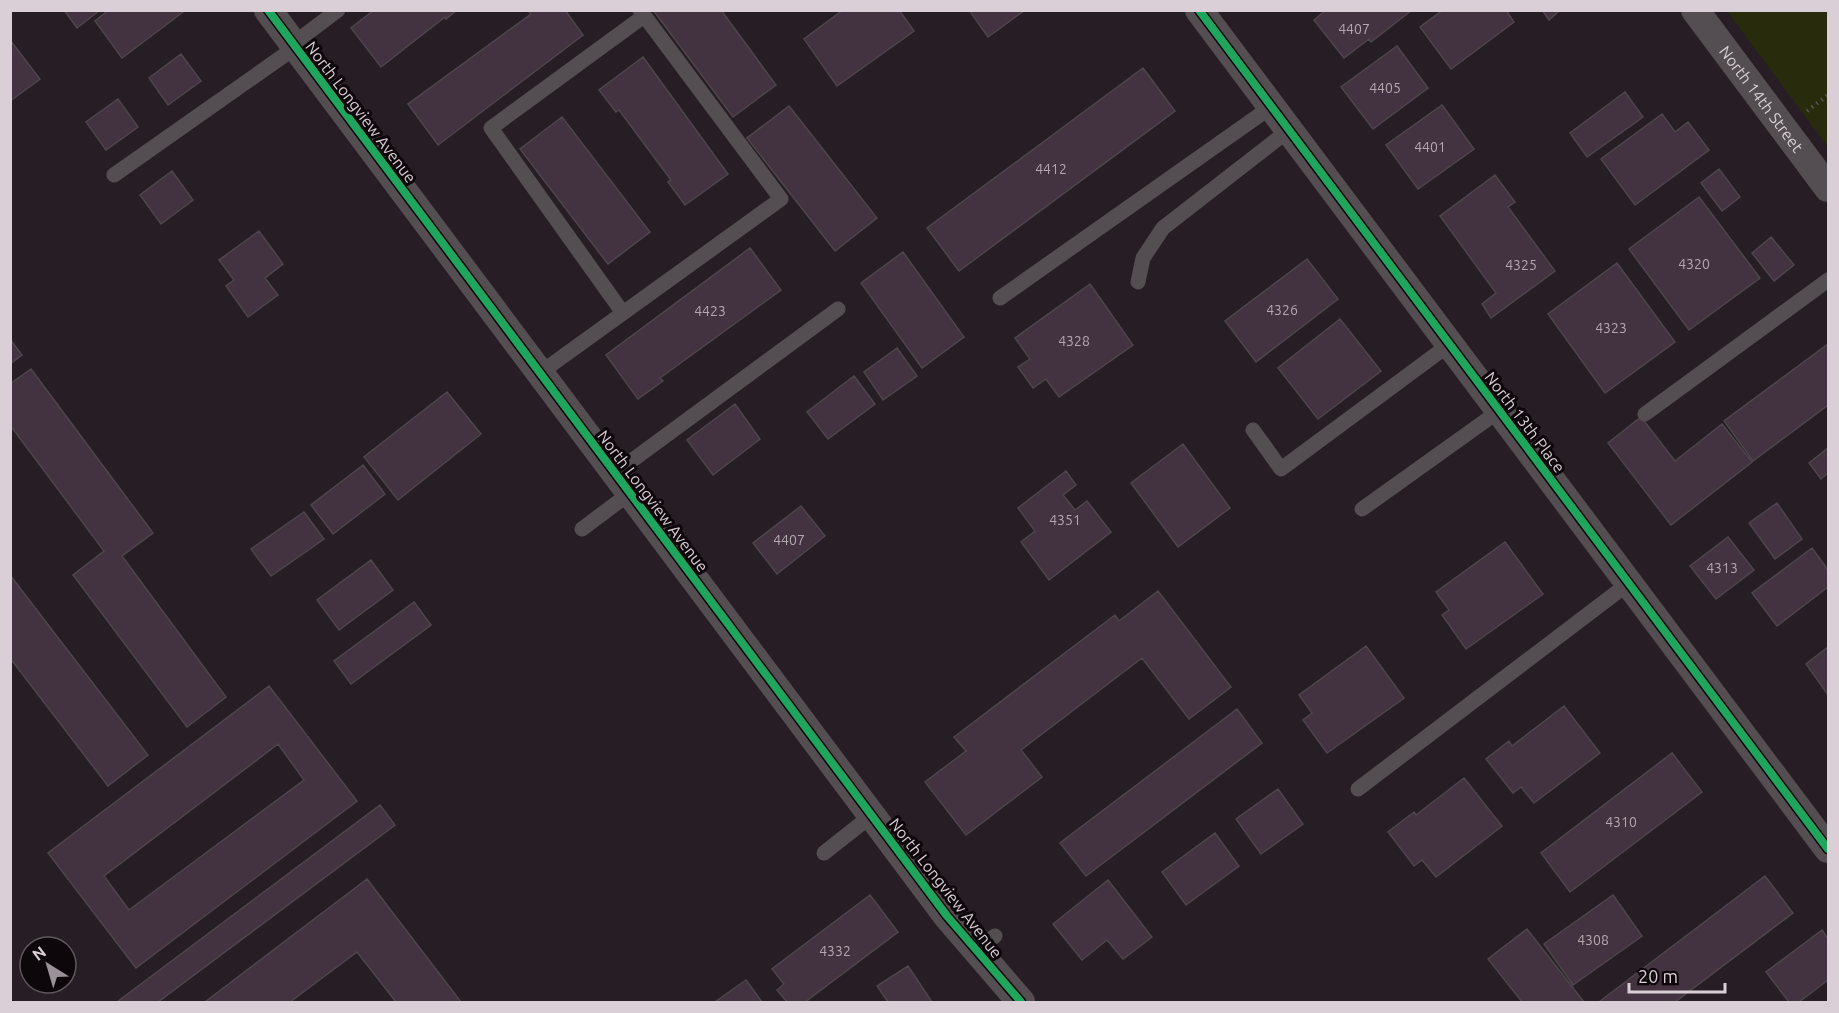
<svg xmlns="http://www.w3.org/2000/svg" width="1839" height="1013" viewBox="0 0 1839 1013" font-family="Ubuntu,sans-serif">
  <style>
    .green { fill: #292c0c }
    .building { fill: #43323f; stroke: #4d464b; stroke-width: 1.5; fill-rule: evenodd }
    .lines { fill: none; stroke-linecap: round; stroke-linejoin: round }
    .path { stroke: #5a5459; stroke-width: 4; stroke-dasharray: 1.5 4.5; stroke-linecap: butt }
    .service { stroke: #544e52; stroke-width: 15 }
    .minor { stroke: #544e52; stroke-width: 28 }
    .cycleway-casing { stroke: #0d070c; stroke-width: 11 }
    .cycleway { stroke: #20a55d; stroke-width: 8 }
    .labels { text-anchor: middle; stroke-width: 6; stroke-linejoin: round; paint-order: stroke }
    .number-label { font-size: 14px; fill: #b4a8b0 }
    .street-label { font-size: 16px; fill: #dacfd6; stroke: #0d070c }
  </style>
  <rect width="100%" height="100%" fill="#261e24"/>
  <path class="green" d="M1727,11H1828V147Z"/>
  <path class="building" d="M64,10H100L77,28Z
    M109,10H181L183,12L122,58L95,21Z
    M374,10H457L446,19L445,17L381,67L351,28Z
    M565,10L583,35L438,145L408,104L531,14L528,10Z
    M653,10H721L776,85L733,117Z
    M843,10H899L914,31L837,86L804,39Z
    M969,10H1025L988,37Z
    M1326,10H1412L1371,42L1369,39L1344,58L1314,20Z
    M1443,10H1506L1514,22L1451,69L1420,27Z
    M1542,10H1560L1549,20Z
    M10,40L40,79L10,101Z
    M1397,46L1428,88L1373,129L1341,87Z
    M181,54L201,81L168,105L149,78Z
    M643,57L728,174L685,205L668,182L671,180L619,110L616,112L599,90Z
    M1143,68L1175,111L959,271L927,228Z
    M1625,92L1643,117L1587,157L1570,133Z
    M118,99L138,127L106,150L86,122Z
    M1442,105L1474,149L1418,189L1386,145Z
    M789,106L877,218L835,251L747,138Z
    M1662,114L1675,132L1688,122L1709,150L1635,205L1601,159Z
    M562,117L650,232L608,264L520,149Z
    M1719,169L1740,197L1722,211L1701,183Z
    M172,171L193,200L161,224L140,195Z
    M1495,175L1515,202L1508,207L1555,271L1491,318L1482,304L1496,293L1440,216Z
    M1699,197L1760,278L1689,330L1629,249Z
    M259,231L283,264L265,278L278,295L248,317L226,286L234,280L219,260Z
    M1771,237L1794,265L1774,281L1752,253Z
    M750,248L781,290L660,378L663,381L638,399L606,355Z
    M903,252L964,337L922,368L861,283Z
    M1307,259L1338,299L1256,362L1225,321Z
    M1617,263L1675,342L1605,393L1548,314Z
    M1090,284L1133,345L1059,397L1046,379L1033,388L1018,367L1030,359L1015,338Z
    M1340,319L1381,371L1318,419L1278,368Z
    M10,339L22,355L10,364Z
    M1828,344V405L1753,461L1724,421Z
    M897,348L917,376L883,400L864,372Z
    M31,369L153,533L122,556L226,697L187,727L73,575L104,551L10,425V384Z
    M854,376L875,404L828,439L807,412Z
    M447,392L481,434L398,500L364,457Z
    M735,404L760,439L713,475L687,440Z
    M1641,417L1675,461L1722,424L1752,462L1671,525L1608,443Z
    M1183,444L1230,508L1178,547L1131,483Z
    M1828,448V473L1821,479L1809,463Z
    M363,465L385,494L333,534L311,505Z
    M1066,471L1076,485L1063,495L1075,510L1087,501L1111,532L1049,580L1021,542L1035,531L1018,508Z
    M1777,503L1802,539L1775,559L1749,523Z
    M801,506L825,536L777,574L753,543Z
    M304,512L324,539L271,576L251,549Z
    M1728,537L1754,570L1716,599L1690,566Z
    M1505,542L1543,594L1466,649L1442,615L1449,610L1436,592Z
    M1812,548L1828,570V587L1777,626L1752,593Z
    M371,560L393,590L339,630L317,600Z
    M10,575L148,755L108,786L10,658Z
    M1158,591L1231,687L1189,719L1142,658L1021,750L1042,777L966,835L925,782L966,751L954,737L1115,615L1119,621Z
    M414,602L431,625L351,684L334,661Z
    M1366,646L1404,698L1327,753L1303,720L1312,713L1299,695Z
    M1828,647V695L1806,664Z
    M269,686L357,801L136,968L48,853ZM278,744L304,780L129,910L104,876Z
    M1564,706L1600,753L1534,803L1521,787L1513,793L1486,759L1509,741L1512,746Z
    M1237,709L1262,743L1086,876L1060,843Z
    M1672,753L1702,792L1570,892L1541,853Z
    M1464,778L1502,826L1436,877L1422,860L1414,866L1388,832L1414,812L1416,815Z
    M1278,789L1303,824L1261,854L1236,819Z
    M380,805L395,825L158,1002H117Z
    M1215,833L1239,866L1186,905L1162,872Z
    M1765,876L1793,913L1675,1002H1599Z
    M367,879L461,1002H396L357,952L290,1002H205Z
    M1108,880L1152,937L1123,959L1107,940L1082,960L1053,924Z
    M870,895L898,932L805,1002H787L777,990L784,984L772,969Z
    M1613,895L1642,936L1573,985L1544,944Z
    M1527,929L1584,1002H1522L1488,959Z
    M1822,930L1828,939V980L1799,1002H1789L1766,972Z
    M908,966L932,1002H888L877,986Z
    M746,980L762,1002H715Z"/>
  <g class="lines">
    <path class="path" d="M1807,111L1828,95"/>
    <path class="service" d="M293,44L338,10
      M114,175L296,47
      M1138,282L1143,258L1163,228L1289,130
      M1000,298L1271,107
      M623,313L491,128L644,16
      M540,373L781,199L640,10
      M1645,414L1828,280
      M1253,430L1281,469L1450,344
      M615,473L838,309
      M1362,509L1499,411
      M582,529L630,493
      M1358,789L1629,583
      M824,853L872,815
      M976,950L995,936"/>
    <g class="minor">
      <path d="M268,10L947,916L1021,1002"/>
      <path d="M1199,10L1828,849"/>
      <path id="s1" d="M1695,10L1828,188"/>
    </g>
    <defs>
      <path id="cycleway" d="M268,10L947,916L1021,1002
        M1199,10L1828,849"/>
    </defs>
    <use href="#cycleway" class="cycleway-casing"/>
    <use href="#cycleway" class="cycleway"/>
  </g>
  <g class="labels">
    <g class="number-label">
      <text x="1354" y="34">4407</text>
      <text x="1385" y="93">4405</text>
      <text x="1430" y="152">4401</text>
      <text x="1051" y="174">4412</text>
      <text x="1694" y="269">4320</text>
      <text x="1521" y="270">4325</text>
      <text x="1282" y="315">4326</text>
      <text x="710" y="316">4423</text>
      <text x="1611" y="333">4323</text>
      <text x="1074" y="346">4328</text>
      <text x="1065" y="525">4351</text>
      <text x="789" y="545">4407</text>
      <text x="1722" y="573">4313</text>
      <text x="1621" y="827">4310</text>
      <text x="1593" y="945">4308</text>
      <text x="835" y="956">4332</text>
    </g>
    <g class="street-label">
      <text dy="6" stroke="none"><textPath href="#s1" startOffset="111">North 14th Street</textPath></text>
      <text transform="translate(361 112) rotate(53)" y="6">North Longview Avenue</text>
      <text transform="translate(1525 422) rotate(53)" y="6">North 13th Place</text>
      <text transform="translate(653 501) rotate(53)" y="6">North Longview Avenue</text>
      <text transform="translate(946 888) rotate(52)" y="6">North Longview Avenue</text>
    </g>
  </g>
  <rect width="1839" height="1013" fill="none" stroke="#dacfd6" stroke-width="24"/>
  <g transform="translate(48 965) rotate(323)"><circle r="28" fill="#0d070c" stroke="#5f575d" stroke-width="1.5"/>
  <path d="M0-4.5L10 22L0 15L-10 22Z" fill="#9b9198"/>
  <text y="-9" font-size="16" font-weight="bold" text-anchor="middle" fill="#dacfd6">N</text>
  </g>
  <path d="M1629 983v9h96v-9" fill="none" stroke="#dacfd6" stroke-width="3"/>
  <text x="1638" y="983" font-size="18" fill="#dacfd6" stroke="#0d070c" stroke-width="4.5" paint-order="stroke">20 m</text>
</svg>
